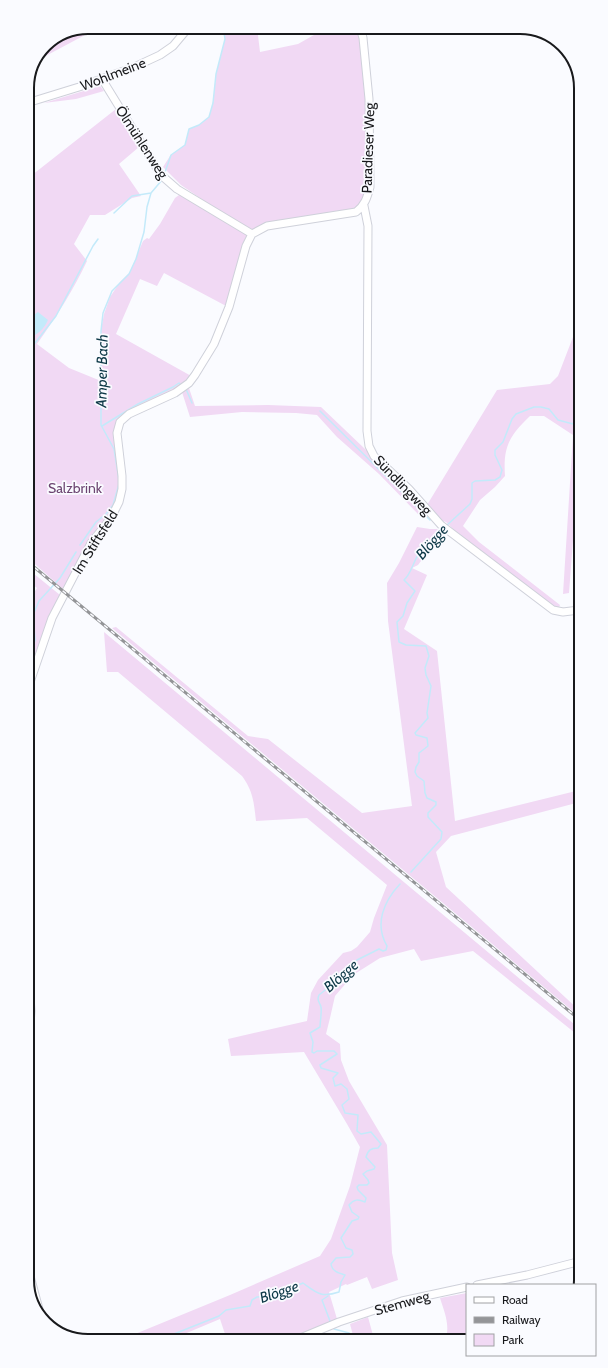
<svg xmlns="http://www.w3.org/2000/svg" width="608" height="1368" viewBox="0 0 608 1368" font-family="Cabin,sans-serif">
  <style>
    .green { fill: #f1d9f4 }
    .water { fill: #c3eafa }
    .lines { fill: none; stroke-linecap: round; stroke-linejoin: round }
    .stream { stroke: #c3eafa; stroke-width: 1.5 }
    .minor-casing { stroke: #cfd1da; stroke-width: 9 }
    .minor { stroke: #fff; stroke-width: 7 }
    .rail-casing { stroke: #949598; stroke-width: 3 }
    .rail { stroke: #fafbff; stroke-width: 1.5; stroke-dasharray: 4.5; stroke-linecap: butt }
    .labels { text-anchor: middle; stroke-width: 3.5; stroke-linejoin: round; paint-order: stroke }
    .street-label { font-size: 14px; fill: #18191c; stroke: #fafbff }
    .park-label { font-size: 14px; fill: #6c4471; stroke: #fafbff }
    .water-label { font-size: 15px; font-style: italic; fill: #0d3847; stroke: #fafbff }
    .rim { fill: none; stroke: #18191c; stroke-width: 2 }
  </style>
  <rect width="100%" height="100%" fill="#fafbff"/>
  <path class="green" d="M88,27H100L38,60L45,45Z
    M223,27H257L260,52L298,44L314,35L321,34L328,27H358L368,99V188L362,205L355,211L251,233L181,185L163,167L170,156L185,145L189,129L199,125L209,117L213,103L216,74L225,39Z
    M100,86L104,91L76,99L44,103Z
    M116,109L139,147L119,164L141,196L132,198L105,215H90L74,244L87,261C73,291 56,317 37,344L69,368L101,381V330L104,314L110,297L120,282L130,272L143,241L147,238L149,239L160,224L175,198L179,195L185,196L250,235L228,307L164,273L157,286L140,279L116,334L193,377L174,392L119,422L121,476L118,508L63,589L28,558L27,179Z
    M578,324L579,461L569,593L563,594L573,435L544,416H530C509,436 503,447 505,476L495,487L480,500L463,526L479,542L560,605L558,610L471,547L446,522L443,521L427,505L497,390L550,384L558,376Z
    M188,385L195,406L268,405L321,407L408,490L424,507L418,514L379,474L337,437L317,415L296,413L242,412L190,417L181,389Z
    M417,527L430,529H445L439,535L436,542L428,548L422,556L421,561L418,565L412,568L427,575L404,629L437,651L455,821L580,790V802L451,836L436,852L446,887L580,1011V1017L112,628L116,627L248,736L268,739L362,813L412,806L388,621L387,583L399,563Z
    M28,569L60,595C47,621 37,647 29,674L28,602L37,588L28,581Z
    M104,632L580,1029V1037L473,951L421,961L414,949L380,958L353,975L335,996L330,1018L326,1034L340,1044L341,1060L349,1081L387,1145L392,1253L398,1280L372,1289L367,1277L347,1285L346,1284L329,1292L337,1319L314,1330L289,1339L227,1340L220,1319L170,1340L118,1341L230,1295L320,1256L331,1239L350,1186L360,1147L347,1124L304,1052L231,1056L228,1039L307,1021L311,993L318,980L343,953L351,951L357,947L370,932L374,918L387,885L307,818L256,821C254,802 253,791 242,776L118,672H107Z
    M467,1293V1338H446C450,1324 444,1311 440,1298Z
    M368,1317L374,1339H354L350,1324Z"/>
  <path class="water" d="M38,312L48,320C44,329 37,335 28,339V319Z"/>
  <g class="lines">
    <path class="stream" d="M164,175L171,155L185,145L189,129L199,125L209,117L213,103L216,74L225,39L223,27
      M114,213L132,196L151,193L162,180
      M28,352L56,316L93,246L98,239
      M186,389L192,403
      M320,411L430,520
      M102,426L138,404L173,387L179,383L181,385
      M119,480L114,449L101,425V331L103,313L112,291L129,274L136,259L144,232L147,207L151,193
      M446,526L470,504L472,499V483L475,481L495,480L500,477L502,470L495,455V450L503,442L512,419L516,414L534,407H541L549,409L558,420L573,424L579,408
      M80,545L96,522L106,514L113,505L119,484
      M29,660L35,640L33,615L39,601L60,578L76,552
      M411,872L441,839L442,832L428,817V813L436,805V802L427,798L425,793L424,781L417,776L415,772L416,767L419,762V753L428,746L427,738L416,735L415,733L428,718L427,713L431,686L426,675L425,668L429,656L426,646L406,645L399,642L397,622L403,616L407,603L415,591L404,580C412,573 413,561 420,552C424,548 432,546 436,541C438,538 440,534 442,530
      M328,1296L322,1300L330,1321
      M334,1329L349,1333L353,1339
      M165,1340L174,1334L219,1316L226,1310L250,1306L252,1300L257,1297L270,1296L294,1287L303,1283C317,1293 321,1298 339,1292L341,1282L345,1275C338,1273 332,1271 331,1264L336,1258L350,1257L353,1254L352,1250L346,1248L341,1238L352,1221L358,1219L359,1217L352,1212L349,1205C354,1199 358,1199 365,1202L366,1198L358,1190L357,1187L359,1185H367L369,1183L368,1180L363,1174L367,1171L374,1169L375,1167L366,1157C368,1150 371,1148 378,1148L381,1144L371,1132L361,1134L357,1131L358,1115L345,1113L342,1105L349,1099L347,1089L341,1084L335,1086L333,1078L338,1073L321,1068L320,1065L337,1054L334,1051H317L314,1053L312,1052L313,1042L310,1033L320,1027C320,1023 322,1011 321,1007C320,1002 316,1001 319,995L339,979L344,970L357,960L379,949L383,951L386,950L387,946C374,924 384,901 400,884"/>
    <defs>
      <path id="minor" d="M102,79L161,175L177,189L252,234
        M27,103L79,87L132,68L160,55L173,46L189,27
        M364,206L368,226L367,431L369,446L374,456L409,489L441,525L553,610L563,612L579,610
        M29,685L52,618L91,543L111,518L119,502L122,489V476L117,433L120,422L129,414L175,393L189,383L195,375L214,344L229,307L246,246L252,234L267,226L356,212C365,205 367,198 370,187L369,99L363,38L360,27
        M30,997L31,1011L30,1024
        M30,1276L40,1313
        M477,1285L527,1275L581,1261
        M298,1339L339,1322L402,1301L467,1287"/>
    </defs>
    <use href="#minor" class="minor-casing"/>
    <use href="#minor" class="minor"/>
    <defs>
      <path id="rail" d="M28,562L580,1020"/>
    </defs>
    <use href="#rail" class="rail-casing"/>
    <use href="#rail" class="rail"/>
  </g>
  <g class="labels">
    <g class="street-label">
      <text transform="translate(113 74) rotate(-21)" y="5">Wohlmeine</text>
      <text transform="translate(142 142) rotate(57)" y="5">Ölmühlenweg</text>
      <text transform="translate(368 148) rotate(-88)" y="5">Paradieser Weg</text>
      <text transform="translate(403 485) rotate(46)" y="5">Sündlingweg</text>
      <text transform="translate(95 542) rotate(-58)" y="5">Im Stiftsfeld</text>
      <text transform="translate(402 1303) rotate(-16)" y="5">Stemweg</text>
    </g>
    <g class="park-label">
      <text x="75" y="493">Salzbrink</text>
    </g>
    <g class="water-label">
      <text transform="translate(102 371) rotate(-89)" y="5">Amper Bach</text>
      <text transform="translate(432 542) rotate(-49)" y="5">Blögge</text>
      <text transform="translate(341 976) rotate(-41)" y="5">Blögge</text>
      <text transform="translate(279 1292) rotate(-19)" y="5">Blögge</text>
    </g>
  </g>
  <path d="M0 0H608V1368H0ZM88 34H520A54 54 0 0 1 574 88V1280A54 54 0 0 1 520 1334H88A54 54 0 0 1 34 1280V88A54 54 0 0 1 88 34Z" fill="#fafbff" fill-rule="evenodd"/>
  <path class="rim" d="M88 34H520A54 54 0 0 1 574 88V1280A54 54 0 0 1 520 1334H88A54 54 0 0 1 34 1280V88A54 54 0 0 1 88 34Z"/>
  <rect x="466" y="1284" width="130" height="72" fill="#fafbff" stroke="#a0a1a4"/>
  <rect x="474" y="1297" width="20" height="6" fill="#ffffff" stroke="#a0a1a4"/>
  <text x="502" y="1304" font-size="12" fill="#18191c">Road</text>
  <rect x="474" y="1317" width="20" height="6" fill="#949598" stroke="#a0a1a4"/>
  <text x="502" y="1324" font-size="12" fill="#18191c">Railway</text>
  <rect x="474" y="1334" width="20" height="12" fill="#f1d9f4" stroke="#a0a1a4"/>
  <text x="502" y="1344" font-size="12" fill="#18191c">Park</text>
</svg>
